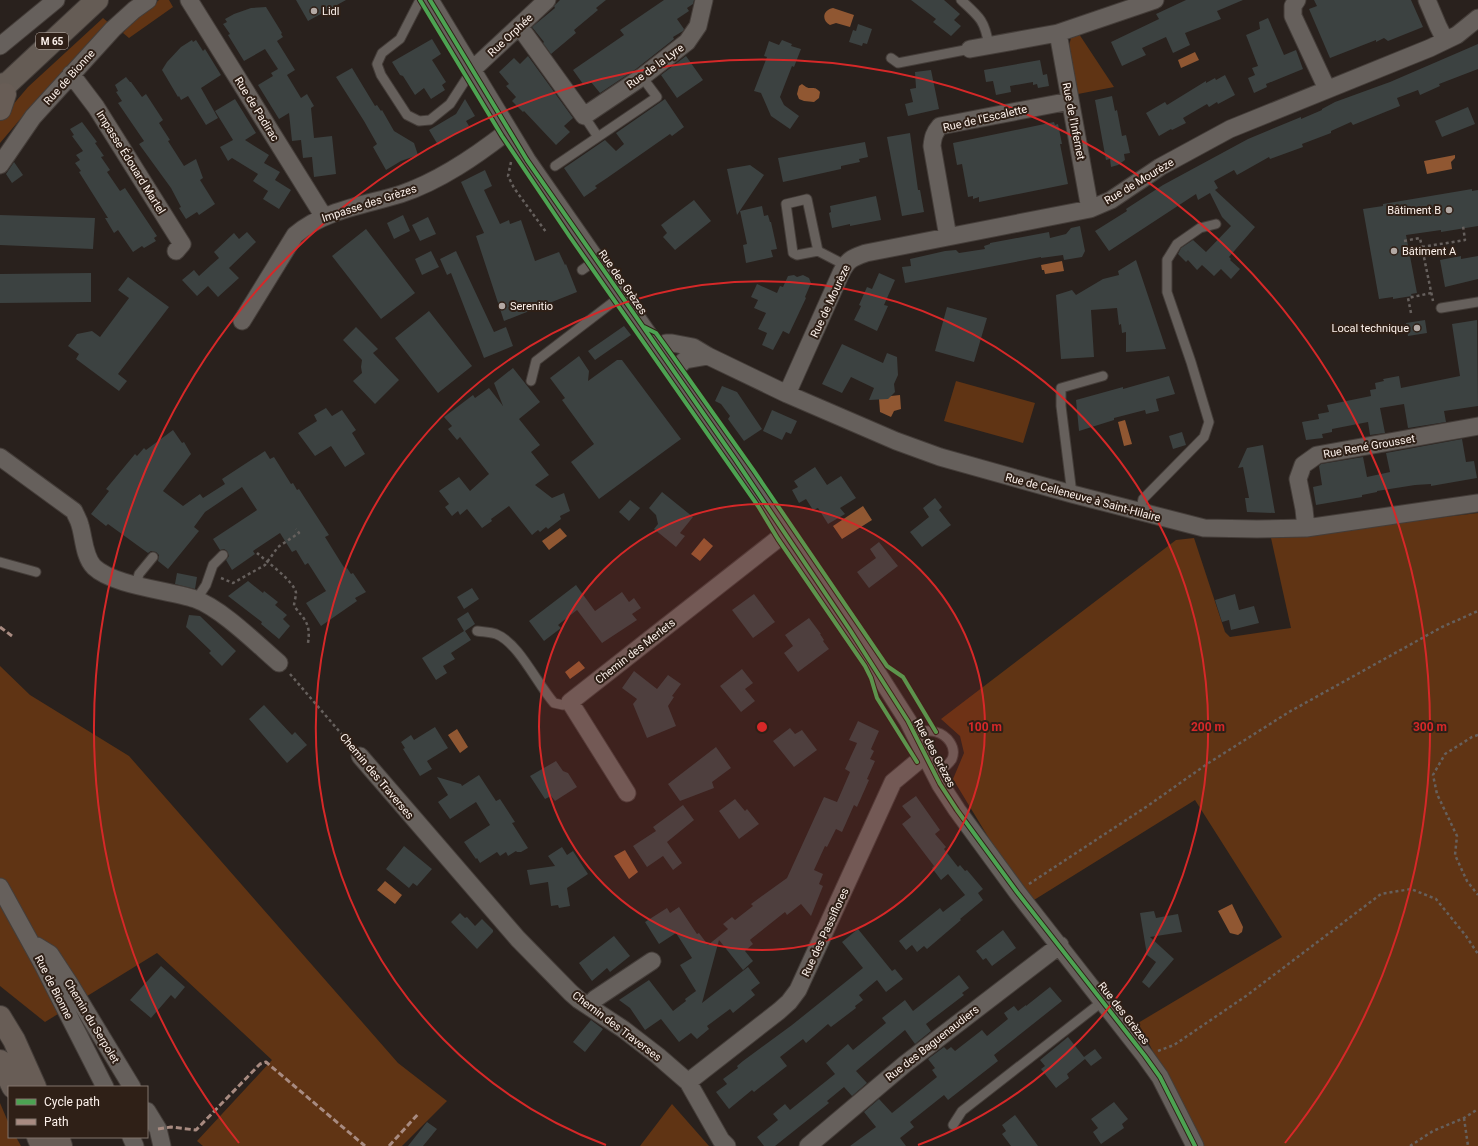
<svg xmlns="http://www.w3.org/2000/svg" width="1478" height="1146" viewBox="0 0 1478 1146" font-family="Roboto,sans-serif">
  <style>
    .green { fill: #603414 }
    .water { fill: #905732 }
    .building { fill: #3c4241 }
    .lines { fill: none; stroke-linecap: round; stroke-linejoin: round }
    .service-casing { stroke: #443d39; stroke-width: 11 }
    .minor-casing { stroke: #443d39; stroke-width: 19 }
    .primary-casing { stroke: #443d39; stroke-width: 24 }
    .trunk-casing { stroke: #443d39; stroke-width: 24 }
    .path { stroke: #66605d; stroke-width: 2.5; stroke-dasharray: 3 3; stroke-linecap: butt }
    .service { stroke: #66605c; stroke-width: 9 }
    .minor { stroke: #66605c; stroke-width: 17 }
    .primary { stroke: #655c55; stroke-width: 22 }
    .trunk { stroke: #685d56; stroke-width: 22 }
    .quiet { stroke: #a88b81; stroke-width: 3; stroke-dasharray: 6 3; stroke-linecap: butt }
    .cycleway-casing { stroke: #2f2017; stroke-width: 6 }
    .cycleway { stroke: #4ca352; stroke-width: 4 }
    .ring { fill: none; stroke: #d62828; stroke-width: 2 }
    .poi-dot { fill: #b3a9a4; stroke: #2f2017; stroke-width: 1.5 }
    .labels { text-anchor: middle; stroke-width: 4; stroke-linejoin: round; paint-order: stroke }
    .shield { fill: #2f2017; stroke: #bfb3ac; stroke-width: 1 }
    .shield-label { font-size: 10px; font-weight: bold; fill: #fdf2ec }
    .poi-label { font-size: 11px; fill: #fdf2ec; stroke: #2f2017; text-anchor: start }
    .street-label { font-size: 11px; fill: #fdf2ec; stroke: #2f2017 }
    .centre { fill: #d62828; stroke: #2f2017; stroke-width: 2 }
    .ring-label { font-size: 12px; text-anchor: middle; font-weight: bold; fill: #d62828; stroke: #2f2017; stroke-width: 4; stroke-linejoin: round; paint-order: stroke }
  </style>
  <rect width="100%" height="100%" fill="#29211d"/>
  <path class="green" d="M159,0H169L173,7L129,38L123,33L133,21Z
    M103,18L110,24L39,97L0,143V120L28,87Z
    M1079,34L1114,87L1078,94L1069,46L1071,38Z
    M956,381L1035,403L1023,443L944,421Z
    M1478,513V1146H1203L1138,1023L1282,937L1195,800L1034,900L993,845L953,779L964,753L960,736L941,719L1176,540L1194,538L1225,632L1230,637L1291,628L1271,538Z
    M0,666L30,695L129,756L398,1063L447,1101L402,1146H203L197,1141L272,1060L157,953L45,1022L0,986Z
    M0,1103L9,1124V1137H16L21,1146H0Z
    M672,1104L709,1146H640Z"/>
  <path class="water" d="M833,8L854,15L850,27L836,23L830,25C821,20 823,10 833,8Z
    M1195,52L1199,60L1181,68L1178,60Z
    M802,84C803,85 805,86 806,87C812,90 814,85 820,92L819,98L814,102L804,101L799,99L797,94L799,86Z
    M1455,155V158L1451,162L1452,169L1427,174L1424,161Z
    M1062,261L1064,271L1045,274L1044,270H1042L1041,265Z
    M900,395L901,409L894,411L891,417L880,412L879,399L891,396Z
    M1125,420L1132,444L1124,446L1118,422Z
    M863,506L872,520L842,539L833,526Z
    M560,528L567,536L549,550L542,541Z
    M704,538L713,546L700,561L691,554Z
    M579,661L585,668L570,679L565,672Z
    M457,729L468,747L460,753L448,735Z
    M625,850L638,872L629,879L614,856Z
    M385,881L402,895L395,904L377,890Z
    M1232,904L1243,927L1242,932L1238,935L1230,933L1218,911Z"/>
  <path class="building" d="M296,0H346L308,21Z
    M560,0H606L596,8L598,10L574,30L576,33L551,54L543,43L544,42L532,27L555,8L554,6Z
    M664,0H694L693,4L687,8L689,11L677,19L684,29L683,31L673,37L674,39L636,69L600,93L591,82L587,84H583L573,70L624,35L620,30Z
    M911,0H944L960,14L954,20L961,26L951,36L933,22L936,19Z
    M1186,0H1243L1217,11L1221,19L1185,33L1190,45L1173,53L1166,37L1142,48L1146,55L1122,66L1111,42L1159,19L1156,14Z
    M1314,0H1411L1423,27L1388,41L1384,38L1376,42V40L1330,58L1309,9L1317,6Z
    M266,7L282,33L281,34L283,37L277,41L295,70L287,75L301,98L307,94L314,106L311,108L314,138L332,136L336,174L314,177L312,157L303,158L301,140L292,141L289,113L279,119L258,85L273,76L271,73L278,69L265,49L244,61L228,35L230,34L223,24L227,22L225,19L234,14L251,8Z
    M1268,18L1284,55L1296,50L1303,69L1266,84L1267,87L1254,93L1248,78L1255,75L1252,68L1258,66L1246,35L1260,29L1259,22Z
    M858,24L872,29L867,44L863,43L862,46L849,42L853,30L856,31Z
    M432,39L441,54L432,60L446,82L442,85L445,90L431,99L424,88L415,95L403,76L400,75L392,62Z
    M192,40L193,42L196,40L203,51L205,49L221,75L201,88L218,118L206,125L188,96L181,100L179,96L178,97L162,70L167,62L181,47Z
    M782,40L792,44L791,46L801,49L794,67L792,66L780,97L784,105L799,116L790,129L771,116L761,93L754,91L767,57L764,56L769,41L779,45Z
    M1478,44V69L1439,84L1440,86L1420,95L1418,90L1397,98L1400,106L1353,125L1351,122L1331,131V133L1302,144L1303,147L1270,159L1269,157L1237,175L1234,170L1214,181L1218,188L1215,190L1255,227L1229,257L1231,259L1230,260L1240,269L1231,279L1221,269L1214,276L1202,265L1197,270L1188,260L1186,262L1178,254L1181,248L1193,240L1206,252L1231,226L1222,217L1210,193L1198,200L1196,194L1109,251L1095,231L1127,211L1126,209L1129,207L1163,185L1248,139L1301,117V119L1322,110V109L1335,102L1390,82Z
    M528,56L573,118L564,126L570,132L556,145L524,111L523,112L512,101L516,97L506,86L509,84L499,72L514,58L520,64Z
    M686,56L703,80L677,98L661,75Z
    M1040,60L1043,75L1047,74L1049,86L1038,88L1037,84L1033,85V82L1010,86L1011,92L996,95L993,81L986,82L984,70Z
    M352,68L375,106L377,105L381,111L382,110L394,131L414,143L418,155L401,161L386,170L373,147L377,144L364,121L336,77Z
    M931,70L939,109L908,116L905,104L913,102L910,89L916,88L915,72Z
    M1225,75L1235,95L1218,104L1217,102L1209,107L1207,104L1183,118L1186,123L1172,130L1171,129L1159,136L1146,113L1165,102L1167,105L1206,81V83L1215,78L1216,80Z
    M126,77L130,82H131L142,97L146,94L163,120L159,123L170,140L168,141L184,166L196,159L203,178L200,180L215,204L199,215L197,212L186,219L179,208L181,207L171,188L139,144L144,141L118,103L122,101L116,92L118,91L115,85Z
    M1112,96L1115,111L1117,110L1122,136L1126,135L1130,153L1124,154L1125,160L1118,165L1111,167L1110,159L1106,160L1095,100Z
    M235,99L256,133L245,140L269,155L264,163L280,172L275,180L291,190L279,209L263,199L268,191L253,181L258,174L232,158L228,161L220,147L233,140L215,111Z
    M465,99L475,116L466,121L469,126L438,145L429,130L456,114Z
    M665,99L684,127L672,136L670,134L607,178L595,186L597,188L584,197L564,168L605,140L616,151L624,144L616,133Z
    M1468,107L1475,124L1442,137L1435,121Z
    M82,122L97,142L95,143L104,156L101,157L110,170L107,172L120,191L125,188L157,236L154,238L156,241L144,248L142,246L133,252L118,230L114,233L105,218H108L79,172L81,171L75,163L80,160L76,155L83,151L72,136L74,135L70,129Z
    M1054,122L1055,125L1058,124L1062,144H1060L1068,184L979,202V197L973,199V196L968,197L962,164L957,165L953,143Z
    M910,133L918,190H920L924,212L902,216L887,137Z
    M865,142L868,157L859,159L860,162L841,166V169L783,182L778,158Z
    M14,162L23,175L12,183L6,174Z
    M750,165L764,175L737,215L727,169Z
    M485,170L492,186L484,190L500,224L509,220L510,224L521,220L535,261L559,252L565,265L566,264L577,292L504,321L476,236L484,233L461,182Z
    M1472,189V191L1478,190V226L1441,232V230L1406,235L1417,293L1411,294L1412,296L1393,299V297L1379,299L1363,209L1383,206V204Z
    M876,196L881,220L850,226V224L832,228L829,213L831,212L830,206Z
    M694,200L711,221L675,250L663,237L667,233L661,225Z
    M762,206L764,216L768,215L770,222H771L777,249L771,250L773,257L746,263L743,245L747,244L740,211Z
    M0,215L95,218L93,249L0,245Z
    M403,215L410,231L394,239L387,223Z
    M428,217L436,234L420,241L412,225Z
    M1080,226L1085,251L1082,257L1064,260L1063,255L1041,258V257L905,283L902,267L911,266L910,259L945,251L956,250L959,253L985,249L984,246L990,244V243L1049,232L1050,238L1066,234L1071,228Z
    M366,229L415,293L381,319L332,256Z
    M247,232L256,242L229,268L239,278L218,297L208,286L197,296L182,280L194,270L199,276L211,265L219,258L214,252L234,233L239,239Z
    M431,251L439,267L422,275L415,259Z
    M456,251L494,332L506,327L513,346L484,358L451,273L447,275L440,259Z
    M1461,256V259L1478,256V279L1445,287L1440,260Z
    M1136,260L1166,349L1126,352V332L1122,333L1121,324L1119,325L1117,308L1091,310L1094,357L1061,359L1056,295L1072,290L1076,295L1103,279L1119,275L1118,271Z
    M91,273V302L0,303V274Z
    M879,273L895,280L884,305L888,306L877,331L854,320L861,306L859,305L867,287L872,289Z
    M794,275L797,277L803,275L809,278L811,283L805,297L806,298L789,334L783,331L773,350L762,345L767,333L758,329L766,313L754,308L758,300L751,297L757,284L777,293L780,286L783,287L788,276Z
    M128,277L169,307L118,374L127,381L119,391L76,359L79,354L68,346L77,334L92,331L100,337L129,298L118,290Z
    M947,307L987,318L974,362L935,351Z
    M429,311L472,366L438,393L395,338Z
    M1425,320L1427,333L1408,336L1406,323Z
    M1477,320L1478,406L1444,411L1446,422L1408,428L1404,404L1380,408L1385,433L1370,435L1368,422L1332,429V432L1322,434L1323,438L1306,440L1302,422L1319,419L1318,414L1329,412L1327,405L1371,396L1370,390L1376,389L1375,383L1384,381L1383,379L1399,376L1401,388L1460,376L1452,324Z
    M624,326L631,335L595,360L588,351Z
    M356,327L378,349L373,353L399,380L375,404L353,381L362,373L361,367L362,360L343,340Z
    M842,344L883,363L887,353L897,357L898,375L894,384L895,392L888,399L869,400L874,388L851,377L842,393L822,384Z
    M579,356L589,371L588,381L617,360H622L681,439L599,499L571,462L594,444L562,400L565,398L550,378Z
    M513,368L540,402L519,419L540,445L531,452L549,475L535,485L552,498L564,493L570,511L560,516L561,519L548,529L546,527L540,532L538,530L532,535L509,506L491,519L492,521L482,528L467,509L460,515L458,511L452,516L445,507L449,504L439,491L459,477L470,491L489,474L460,437L457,440L448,429L452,426L444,417L473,395L475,398L489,388L503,406L494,383Z
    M1169,376L1175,394L1156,399L1159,411L1146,414L1145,410L1114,418V420L1079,431L1076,400L1123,387V389Z
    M722,386L737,392L762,429L744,441L728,419L730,416L721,404L715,401Z
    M326,408L332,416L342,410L356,430L352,433L365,454L345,467L331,446L315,456L298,433L317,421L314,415Z
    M772,410L797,421L791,434L786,432L782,440L763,431Z
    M173,430L182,443L184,442L191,454L163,491L183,506L200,494L203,498L225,484L222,479L265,451L270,459L274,457L291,484L293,483L297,490L299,489L329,535L325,537L345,569L347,568L351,574L353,573L366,592L355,598L357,601L321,626L306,603L326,591L308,563L305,565L296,550L292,552L280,533L253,551L255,554L232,570L226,560L229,556L227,551L224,549L220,550L213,539L257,510L242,487L205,512L194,527L199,531L168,569L158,561L159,555L156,552L151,551L148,553L108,524L106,526L91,514L109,491L106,489L135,454L137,456L144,448L146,450Z
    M1182,432L1186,445L1173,449L1169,436Z
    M1462,439L1466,462L1474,461L1477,478L1431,486V484L1415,485L1377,491V492L1362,495V497L1316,505L1313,487L1322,485L1319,466L1321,464L1363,457L1367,477L1390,472L1386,453Z
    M1263,445L1275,513L1247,512L1245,498H1249L1243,467L1238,468L1247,448Z
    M815,467L827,485L841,476L856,498L840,508L845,514L828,524L818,508L813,510L806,499L799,503L792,490L798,487L794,481Z
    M662,492L693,517L680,533L685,536L676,547L654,529L658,524L656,515L649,508Z
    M935,498L942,507L939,510L951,525L922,547L910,532L929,517L923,508Z
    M630,500L640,508L629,521L619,512Z
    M879,542L898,566L869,588L857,572L876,558L870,549Z
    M177,573L197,577L195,589L175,584Z
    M248,581L263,593L264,591L278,602L275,605L287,615L283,619L290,626L279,639L261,624L262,622L228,596Z
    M576,585L595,611L622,592L629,602L634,598L641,608L632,614L637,620L602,643L577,610L558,625L561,628L544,641L529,621Z
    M472,588L479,599L464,609L457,597Z
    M754,594L775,622L753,638L732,610Z
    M1235,594L1239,610L1254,606L1259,623L1231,630L1229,620L1222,622L1215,600Z
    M468,612L475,624L465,631L471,640L451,653L455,659L443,666L447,673L436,680L422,658L464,631L457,619Z
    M189,615L200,616L236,651L222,666L209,653L211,651L186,627Z
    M809,618L821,634H820L824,640L823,641L829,649L798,672L784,653L793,646L785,635Z
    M742,669L753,683L745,689L755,701L741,712L720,686Z
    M634,671L657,689L668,675L681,684L672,696L674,697L668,706L676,726L647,738L633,704L637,699L622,688Z
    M264,705L292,735L295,732L307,745L287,763L249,719Z
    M858,721L879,731L871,749L874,751L870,759L875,761L867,779L869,780L857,807L854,805L842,832L836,829L827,847L825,846L814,870L823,874L819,884L823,886L811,916L801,904L787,915L785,912L751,939L750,940L753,944L745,951L753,961L743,970L719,940L702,1003L748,967L760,983L751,990L755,995L733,1013L730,1009L707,1026L709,1029L697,1039L691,1033L679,1042L661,1019L645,1030L630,1008L619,1000L649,980L673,1011L686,1001L685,999L696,991L680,965L692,958L676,933L659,944L645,922L667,908L670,913L679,907L697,934L699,933L708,945L728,929L723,924L732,917L735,920L753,906L751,904L787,878L824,797L837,802L850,772L845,769L857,743L849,740Z
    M435,727L448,748L427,761L432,769L420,776L403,749L405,748L401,742L411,735L414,740Z
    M790,728L795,734L802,730L817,750L794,767L773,741Z
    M716,747L731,768L712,782L714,788L680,801L668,784Z
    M556,761L563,771L568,773L577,787L555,801L551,796L545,799L530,776Z
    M479,775L496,801L500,799L515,822L512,823L528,848L521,852H517L516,851L508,856L506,852L500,856L497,852L480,863L477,858L476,859L464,842L490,825L476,802L450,819L438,802L448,795L437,777L461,784L462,786Z
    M916,796L940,830L935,834L946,847L944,849L958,867L960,865L965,871L967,870L983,889L978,893L983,900L960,919L961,920L927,949L924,946L917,952L912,945L906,950L899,941L940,908L943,912L965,895L948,874L941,880L932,868L934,866L902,824L911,817L902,806Z
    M735,799L745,811L747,809L759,824L739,839L719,811Z
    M683,805L694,820L667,842L682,863L673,870L663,856L647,867L633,846L656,831L653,827Z
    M404,846L432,869L417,886L413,883L409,888L386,869Z
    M562,847L567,855L573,851L588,874L567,888L570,906L559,908L558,905L551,906L548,882L530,885L527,870L555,866L548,856Z
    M1154,911L1156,918L1178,914L1182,932L1150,937L1174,959L1149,988L1142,982L1156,962L1147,955L1140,913Z
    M460,913L465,918L467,917L475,926L482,919L493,930V932L477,949L451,922Z
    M858,929L892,971L895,969L903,979L886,992L877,980L859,995L863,1000L855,1006L856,1008L831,1027L828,1024L806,1043L803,1039L780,1057L787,1066L754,1092L752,1090L729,1109L716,1092L727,1084L723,1079L738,1068L737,1066L743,1061L792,1025L863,968L842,942Z
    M1003,930L1016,948L992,966L986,958L983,960L976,951Z
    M614,936L630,956L610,972L607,968L592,981L579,963Z
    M161,966L185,987L175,999L171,995L151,1018L130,1000Z
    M959,975L969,988L962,993L964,995L926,1024L931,1031L915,1044L905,1030L856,1071L867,1083L852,1096L844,1087L827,1101L829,1103L775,1146H764L757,1137L778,1120L773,1114L785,1104L790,1110L835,1074L826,1063L848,1044L853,1050L886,1023L882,1018L905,1000L913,1011Z
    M1050,987L1062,1001L994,1055L998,1061L948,1100L944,1095L910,1122L914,1127L900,1138L906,1146H850L876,1127L864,1112L879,1099L892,1113L937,1077L932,1070L935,1068L928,1059L944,1047L947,1050L951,1047L955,1051L982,1030L987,1036L1008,1019L1004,1013L1014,1006L1018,1011L1026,1005V1006Z
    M591,1020L603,1029L585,1052L573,1042Z
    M1068,1037L1084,1057L1095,1049L1102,1058L1091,1066L1085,1059L1067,1074L1069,1078L1056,1088L1041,1069L1045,1066L1040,1060Z
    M1114,1102L1128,1119L1122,1124L1124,1128L1101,1144L1093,1132L1098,1128L1091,1119Z
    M1015,1115L1038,1146H1011L1002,1134L1006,1131L1002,1125Z
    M427,1122L437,1129L423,1146H408Z"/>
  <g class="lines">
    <defs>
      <path id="service" d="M420,0L400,39L382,53L377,64L381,75L407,115L419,121L430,120L450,104L472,70
        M961,0C980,17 985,21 989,46
        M891,58L898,63L970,49
        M584,116L598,137
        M555,166L657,97L642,77
        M818,251L807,199L786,204L793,253L797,255L818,251L845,265
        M582,270L596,260
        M1441,308L1478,302
        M531,381L536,361L621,296
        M1072,494L1061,406V388L1103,376
        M1140,513L1143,499L1204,437L1209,422L1191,362L1167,292V260L1177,244L1200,228L1216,224
        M0,562L36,572
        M136,585L139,574L153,557
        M196,600L206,585L213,565L223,555
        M477,631C483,632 490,632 496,634C519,643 537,684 554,703L563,705L570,702
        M913,731C920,731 929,730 936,732C947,735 957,747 952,759C948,766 941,770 935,774
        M953,1125L962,1111L1103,1001"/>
      <path id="minor" d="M189,0L324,217
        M430,0L527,160L735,459L850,630L908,721L940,784L957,810L1017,892L1145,1056L1160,1077L1195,1146
        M1297,0L1293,6V16L1327,89
        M1427,0L1438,26L1445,40
        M519,26L584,116L642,77L687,42L698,26L704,0
        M1058,33L1090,209
        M0,46L56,0
        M970,49L1058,33L1155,0
        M472,70L547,0
        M71,74L96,107L182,244L176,251
        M0,165L33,117L113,29L134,10L148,0
        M948,237L932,146C933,137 934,133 940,126L1070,101
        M242,321L295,235C324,210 366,205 401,194C440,181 476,156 508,131
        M658,349L666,343H672L693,347L708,356L787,394L896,441L940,457L1072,494L1204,528L1257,529L1306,528L1478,503
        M673,371L685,360L708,356
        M787,394L841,273C848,259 852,258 866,253L1090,209L1111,200L1160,167L1230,129L1430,48L1457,35L1478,18
        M0,457L74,511C76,516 79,520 80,525C84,538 84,557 94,567C114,586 168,590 195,599C221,608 258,645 279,663
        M1306,528L1304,509L1298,479L1303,465L1317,455L1478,426
        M360,756L518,939L571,993L579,1000L623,1029L658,1056L688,1082L721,1140L727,1146
        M627,793L570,702L784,534
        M0,887L43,965L105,1087
        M37,946L50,954L69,983L132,1087
        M590,1007L595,999L652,961
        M688,1082L779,1011L789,1002L798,990L893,782L917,762L926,756
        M147,1111L158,1129L162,1146
        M131,1137L135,1146
        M808,1146L905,1064L1060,945"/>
      <path id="primary" d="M0,85L8,83L97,0"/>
      <path id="trunk" d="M0,109L5,94
        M0,1017L14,1040L35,1087
        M0,1061L13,1087
        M38,1137L42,1146
        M58,1137L61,1146"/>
    </defs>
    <use href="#service" class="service-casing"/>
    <use href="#minor" class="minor-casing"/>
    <use href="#primary" class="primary-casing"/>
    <use href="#trunk" class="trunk-casing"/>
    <path class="path" d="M511,162L508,176L514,188L546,232
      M1404,241L1420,238L1433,301
      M1422,247L1465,240L1463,226
      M1411,313L1408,298L1431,293
      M257,553C266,561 295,582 296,593C296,597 294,602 294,606C305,620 311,624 308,643
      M221,578L233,583L265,565L278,547L299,533L296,529
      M290,674L351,745
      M1478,735L1472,737L1445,754L1433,775L1437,794L1457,836L1455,855L1467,881L1478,895
      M1029,884L1149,805L1207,764L1289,712L1442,627L1478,611
      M1158,1051L1174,1045L1246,996L1381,894L1411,889L1436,899L1466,936L1478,954
      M1464,1118L1468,1146
      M1410,1146L1433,1131L1464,1118L1478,1109"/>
    <use href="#service" class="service"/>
    <use href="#minor" class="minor"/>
    <use href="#primary" class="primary"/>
    <use href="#trunk" class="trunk"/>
    <path class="quiet" d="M0,627L12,636
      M158,1129L171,1127L196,1130L260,1064L266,1062L365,1146
      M389,1146L419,1113"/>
    <defs>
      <path id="cycleway" d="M420,0L502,136L570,237L758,506L778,539L865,666L871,678L877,698L917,762
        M430,0L527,160L735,459L850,630L908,721L940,784L957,810L1017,892L1145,1056L1160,1077L1195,1146
        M644,327L656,333L664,344L754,471L887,666L903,677L936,732"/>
    </defs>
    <use href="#cycleway" class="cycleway-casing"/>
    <use href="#cycleway" class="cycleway"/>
  </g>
  <circle cx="762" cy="727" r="223" fill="#d62828" fill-opacity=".12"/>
  <g class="ring">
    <circle cx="762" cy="727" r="223"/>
    <path d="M606 1145A446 446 0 1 1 918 1145"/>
    <path d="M239 1143A668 668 0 1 1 1285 1143"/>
  </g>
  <g class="poi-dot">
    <circle cx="314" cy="11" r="4"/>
    <circle cx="1449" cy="210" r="4"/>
    <circle cx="1394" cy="251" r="4"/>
    <circle cx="502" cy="306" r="4"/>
    <circle cx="1417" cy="328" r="4"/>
  </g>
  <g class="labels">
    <rect class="shield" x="36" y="33" width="32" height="16" rx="3"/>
    <g class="shield-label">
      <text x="52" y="45">M 65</text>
    </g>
    <g class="poi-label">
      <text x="322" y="15">Lidl</text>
      <text x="1441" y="214" text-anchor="end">Bâtiment B</text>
      <text x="1402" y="255">Bâtiment A</text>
      <text x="510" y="310">Serenitio</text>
      <text x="1409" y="332" text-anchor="end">Local technique</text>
    </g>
    <g class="street-label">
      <text transform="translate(510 35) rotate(-43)" y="4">Rue Orphée</text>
      <text transform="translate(655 66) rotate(-36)" y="4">Rue de la Lyre</text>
      <text transform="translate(69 77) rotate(-48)" y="4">Rue de Bionne</text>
      <text transform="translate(257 109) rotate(58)" y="4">Rue de Padirac</text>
      <text transform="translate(985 118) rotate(-13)" y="4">Rue de l'Escalette</text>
      <text transform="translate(1074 121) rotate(79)" y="4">Rue de l'Infernet</text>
      <text transform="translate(131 162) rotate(58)" y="4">Impasse Édouard Martel</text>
      <text transform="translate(1139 181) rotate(-31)" y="4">Rue de Mourèze</text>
      <text transform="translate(369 203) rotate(-18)" y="4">Impasse des Grèzes</text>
      <text transform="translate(623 282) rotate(55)" y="4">Rue des Grèzes</text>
      <text transform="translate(830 301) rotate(-65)" y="4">Rue de Mourèze</text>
      <text transform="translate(1369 446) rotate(-10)" y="4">Rue René Grousset</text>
      <text transform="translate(1083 497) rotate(15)" y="4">Rue de Celleneuve à Saint-Hilaire</text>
      <text transform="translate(635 651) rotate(-38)" y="4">Chemin des Merlets</text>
      <text transform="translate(935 753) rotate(62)" y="4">Rue des Grèzes</text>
      <text transform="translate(377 776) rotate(50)" y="4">Chemin des Traverses</text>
      <text transform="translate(825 932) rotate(-65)" y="4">Rue des Passiflores</text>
      <text transform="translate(54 987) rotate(63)" y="4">Rue de Bionne</text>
      <text transform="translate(1124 1013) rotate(52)" y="4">Rue des Grèzes</text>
      <text transform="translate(92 1021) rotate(59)" y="4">Chemin du Serpolet</text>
      <text transform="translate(617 1026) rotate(37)" y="4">Chemin des Traverses</text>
      <text transform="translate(932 1043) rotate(-38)" y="4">Rue des Baguenaudiers</text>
    </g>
  </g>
  <circle cx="762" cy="727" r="6" class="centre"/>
  <g class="ring-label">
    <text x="985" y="731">100 m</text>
    <text x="1208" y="731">200 m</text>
    <text x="1430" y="731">300 m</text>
  </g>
  <rect x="8" y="1086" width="140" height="52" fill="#2f2017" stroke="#81746c"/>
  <rect x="16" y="1099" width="20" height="6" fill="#4ca352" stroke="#81746c"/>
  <text x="44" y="1106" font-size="12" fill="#fdf2ec">Cycle path</text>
  <rect x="16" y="1119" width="20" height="6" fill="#a88b81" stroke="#81746c"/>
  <text x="44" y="1126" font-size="12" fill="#fdf2ec">Path</text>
</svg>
